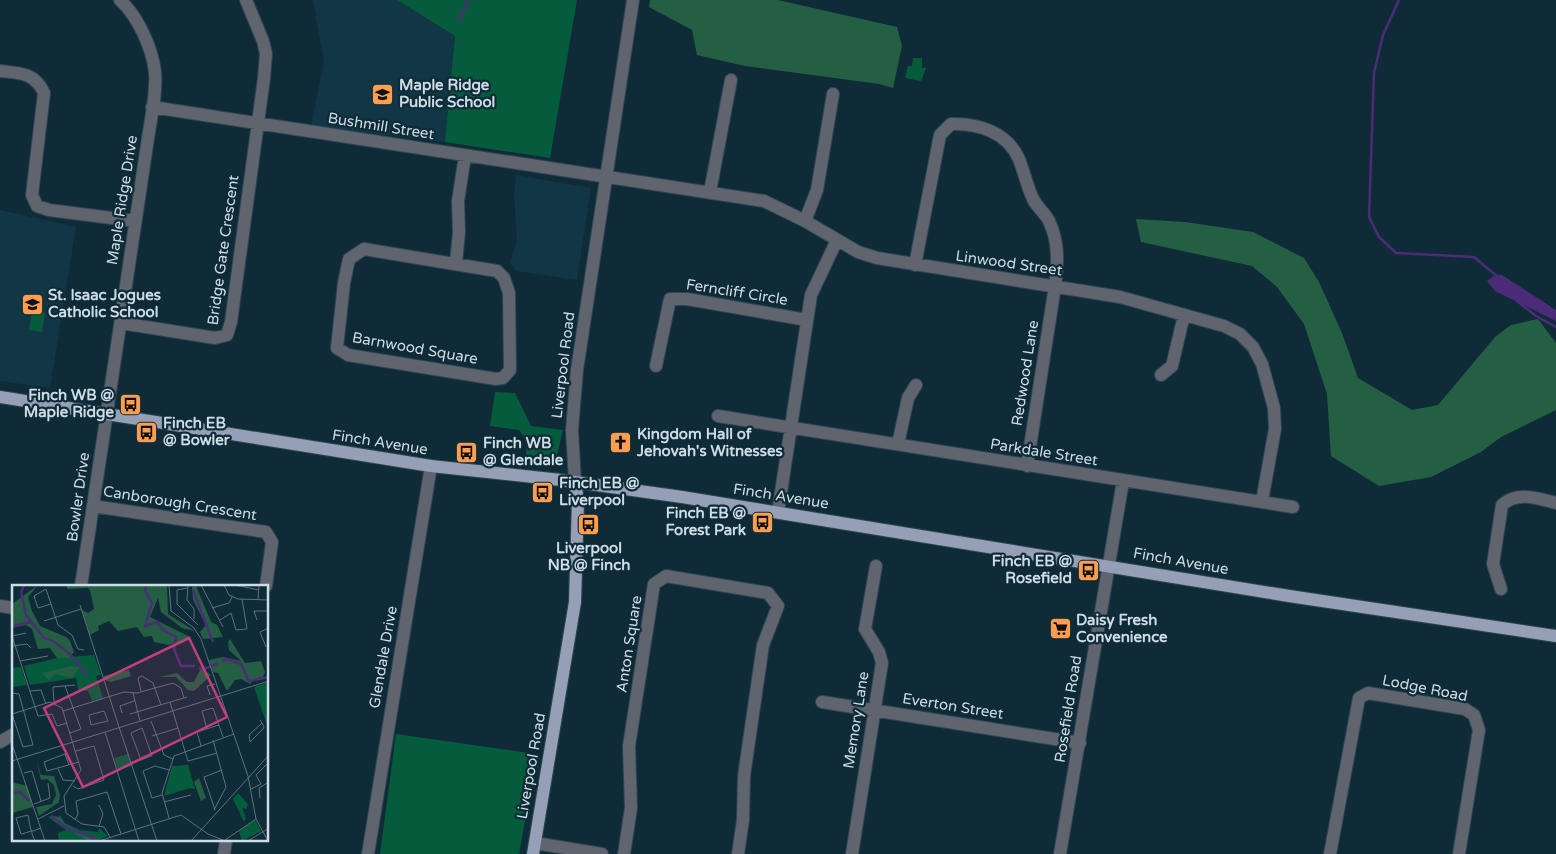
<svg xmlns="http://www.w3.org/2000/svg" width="1556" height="854" viewBox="0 0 1556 854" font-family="'Varela Round',sans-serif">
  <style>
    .built { fill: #113646 }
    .green { fill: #055c3d }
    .forest { fill: #245f44 }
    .water { fill: #4c2c79 }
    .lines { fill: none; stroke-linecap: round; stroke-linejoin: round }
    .stream { stroke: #4c2c79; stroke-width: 2.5 }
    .minor-casing { stroke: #2e4754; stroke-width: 14 }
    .major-casing { stroke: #2e4754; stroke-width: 14 }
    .minor { stroke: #5f646e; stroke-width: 12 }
    .major { stroke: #959fb5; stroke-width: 12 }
    .labels { text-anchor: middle; stroke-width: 4.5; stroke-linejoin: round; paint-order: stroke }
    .poi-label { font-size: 15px; font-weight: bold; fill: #cddde5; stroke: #102b38; text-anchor: start }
    .street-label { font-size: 15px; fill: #cddde5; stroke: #102b38 }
    .inset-river { fill: none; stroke: #4c2c79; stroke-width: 2.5 }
    .inset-road { fill: none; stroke: #5c727d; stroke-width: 1 }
    .view { fill: #c43f77; fill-opacity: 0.15; stroke: #c43f77; stroke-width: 2.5 }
    .inset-edge { fill: none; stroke: #cddde5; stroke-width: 2.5 }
  </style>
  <rect width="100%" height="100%" fill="#102b38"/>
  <path class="built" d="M313,0H397L455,36L445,142L311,126L324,62Z
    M516,175L591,188L577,280L516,271L510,262L517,241L514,194Z
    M0,210L76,227L50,388L0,381Z"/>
  <path class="green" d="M397,0H577L550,158L445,142L455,36Z
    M913,58H922V68H926L921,81L905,78L908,66H912Z
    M32,311L45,313L42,332L29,330Z
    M495,392L515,393L531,426L563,430L556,460L526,455L527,441L519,430L490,426Z
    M396,734L537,754L519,854H380Z"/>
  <path class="forest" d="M650,0H778L897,27L902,46L893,88L879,84L745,66L697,55L692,30L649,7Z
    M1136,219L1185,222L1253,232L1304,258L1319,282L1342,333L1358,378L1412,410L1438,405L1495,337L1511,325L1538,319L1556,343V410L1501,437L1481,452L1431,477L1379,486L1331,456L1327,394L1304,324L1277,287L1252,266L1141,242Z"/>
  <path class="water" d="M1495,275H1502L1556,310V321L1495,291L1487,281Z"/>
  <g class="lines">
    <path class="stream" d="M1399,0L1383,35L1374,73L1369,217L1379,237L1396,253L1474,257L1498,277
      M458,21L469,0
      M1517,301L1536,316L1556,327"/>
    <defs>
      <path id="minor" d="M0,71C21,73 35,73 44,93L32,195L37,206L49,210L135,221
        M152,107L764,201L805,221L858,252L877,258L1120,297L1224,326L1240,334L1253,347L1262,364L1274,408L1275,429L1262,501
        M710,192L731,80
        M805,221L817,190L833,94
        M364,249L497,271L504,278L509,293L510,370L503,378L496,379L348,355L337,348L344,283L349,259Z
        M456,263L459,232L458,201L465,156
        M915,265L940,135L951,124C978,123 1007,132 1019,159C1024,172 1027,186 1033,199C1037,207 1045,213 1049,221C1059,242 1058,263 1055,286L1027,466
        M121,323L215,338L227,335L231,322L264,78L266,54L263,41L246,0
        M656,366L670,299H687L807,320
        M1161,375L1172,366L1184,315
        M718,416L1293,507
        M898,444L908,398L916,385
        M575,482L572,430L577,370L633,0
        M93,506L266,532L272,542L266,586
        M778,512L811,295L837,240
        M81,586L147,145C150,122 157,95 155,72C152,47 138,17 120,0
        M1501,589L1493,564L1502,505C1517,491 1537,498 1556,503
        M0,606L14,608
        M822,702L1080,743
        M0,742L14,734
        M535,843L602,854
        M224,854L226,840
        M368,854L431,466
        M624,854L631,808L629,746L654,584L666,576L768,593L778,606L763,645L744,776L743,820L738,854
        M852,854L882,663L879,652L865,629L876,566
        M1060,854L1123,481
        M1330,854L1359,698L1368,693L1465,709L1474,715L1479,730L1459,854"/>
      <path id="major" d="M0,397L431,466L561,480L682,497L1289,596L1556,636
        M533,854L575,602L578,501L575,482"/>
    </defs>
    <use href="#minor" class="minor-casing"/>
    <use href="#major" class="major-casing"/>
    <use href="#minor" class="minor"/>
    <use href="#major" class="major"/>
  </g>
  <defs>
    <symbol id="school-square" viewBox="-11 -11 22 22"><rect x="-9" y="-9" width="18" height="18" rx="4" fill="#fb9e50" stroke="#102b38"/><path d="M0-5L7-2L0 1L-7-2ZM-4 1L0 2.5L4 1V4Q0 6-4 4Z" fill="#111"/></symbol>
    <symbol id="bus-square" viewBox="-11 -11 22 22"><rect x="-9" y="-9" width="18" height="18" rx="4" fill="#fb9e50" stroke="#102b38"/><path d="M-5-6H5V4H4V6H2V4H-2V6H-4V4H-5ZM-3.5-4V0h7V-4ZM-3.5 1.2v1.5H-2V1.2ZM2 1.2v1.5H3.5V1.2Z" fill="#111"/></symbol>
    <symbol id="church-square" viewBox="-11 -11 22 22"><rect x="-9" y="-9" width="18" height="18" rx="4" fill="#fb9e50" stroke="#102b38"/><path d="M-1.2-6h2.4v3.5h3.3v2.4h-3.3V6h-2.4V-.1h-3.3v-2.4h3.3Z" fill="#111"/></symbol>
    <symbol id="supermarket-square" viewBox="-11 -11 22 22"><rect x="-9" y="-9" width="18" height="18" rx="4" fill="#fb9e50" stroke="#102b38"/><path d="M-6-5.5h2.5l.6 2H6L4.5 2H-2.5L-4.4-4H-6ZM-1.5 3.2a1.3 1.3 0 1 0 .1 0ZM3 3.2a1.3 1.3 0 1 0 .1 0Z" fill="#111"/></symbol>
  </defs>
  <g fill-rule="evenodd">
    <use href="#school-square" x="370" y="82" width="25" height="25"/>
    <use href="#school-square" x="20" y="292" width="25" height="25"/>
    <use href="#bus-square" x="118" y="392" width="25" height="25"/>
    <use href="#bus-square" x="134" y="420" width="25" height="25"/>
    <use href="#church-square" x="608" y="430" width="25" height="25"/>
    <use href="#bus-square" x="454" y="440" width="25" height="25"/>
    <use href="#bus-square" x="530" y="480" width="25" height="25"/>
    <use href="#bus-square" x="750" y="510" width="25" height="25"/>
    <use href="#bus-square" x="576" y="512" width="25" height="25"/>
    <use href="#bus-square" x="1076" y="558" width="25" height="25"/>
    <use href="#supermarket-square" x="1048" y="616" width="25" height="25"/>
  </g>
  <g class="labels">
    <g class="poi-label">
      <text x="399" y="90">Maple Ridge<tspan x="399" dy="17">Public School</tspan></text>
      <text x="48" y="300">St. Isaac Jogues<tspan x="48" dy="17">Catholic School</tspan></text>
      <text x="114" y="400" text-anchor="end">Finch WB @<tspan x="114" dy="17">Maple Ridge</tspan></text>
      <text x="163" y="428">Finch EB<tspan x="163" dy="17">@ Bowler</tspan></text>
      <text x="637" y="439">Kingdom Hall of<tspan x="637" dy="17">Jehovah's Witnesses</tspan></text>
      <text x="483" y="448">Finch WB<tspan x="483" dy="17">@ Glendale</tspan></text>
      <text x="559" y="488">Finch EB @<tspan x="559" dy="17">Liverpool</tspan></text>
      <text x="746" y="518" text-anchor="end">Finch EB @<tspan x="746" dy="17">Forest Park</tspan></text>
      <text x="589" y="553" text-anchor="middle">Liverpool<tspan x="589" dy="17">NB @ Finch</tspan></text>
      <text x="1072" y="566" text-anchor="end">Finch EB @<tspan x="1072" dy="17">Rosefield</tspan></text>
      <text x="1076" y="625">Daisy Fresh<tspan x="1076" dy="17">Convenience</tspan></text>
    </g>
    <g class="street-label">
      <text transform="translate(381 126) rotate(9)" y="5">Bushmill Street</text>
      <text transform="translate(122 200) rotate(-81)" y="5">Maple Ridge Drive</text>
      <text transform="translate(223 250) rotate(-82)" y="5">Bridge Gate Crescent</text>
      <text transform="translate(1009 263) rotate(8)" y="5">Linwood Street</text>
      <text transform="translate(737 292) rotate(9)" y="5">Ferncliff Circle</text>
      <text transform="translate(415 348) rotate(10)" y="5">Barnwood Square</text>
      <text transform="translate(563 365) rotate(-83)" y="5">Liverpool Road</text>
      <text transform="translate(1025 373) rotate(-81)" y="5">Redwood Lane</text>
      <text transform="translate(380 442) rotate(9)" y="5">Finch Avenue</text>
      <text transform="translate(1044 452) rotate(9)" y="5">Parkdale Street</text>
      <text transform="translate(781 496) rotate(9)" y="5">Finch Avenue</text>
      <text transform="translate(78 497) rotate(-82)" y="5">Bowler Drive</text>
      <text transform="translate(180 503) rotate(9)" y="5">Canborough Crescent</text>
      <text transform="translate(1181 561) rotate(10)" y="5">Finch Avenue</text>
      <text transform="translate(629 644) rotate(-81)" y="5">Anton Square</text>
      <text transform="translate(383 657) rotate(-80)" y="5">Glendale Drive</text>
      <text transform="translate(1425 688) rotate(11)" y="5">Lodge Road</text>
      <text transform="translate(953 706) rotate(9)" y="5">Everton Street</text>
      <text transform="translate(1068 709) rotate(-81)" y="5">Rosefield Road</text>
      <text transform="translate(856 720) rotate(-81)" y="5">Memory Lane</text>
      <text transform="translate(531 766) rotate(-80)" y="5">Liverpool Road</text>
    </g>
  </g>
  <g transform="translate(12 585)">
    <rect width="256" height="256" fill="#102b38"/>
    <path d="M82,70L89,90L84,91L91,113L80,116L76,106L66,105L64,93L18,100L12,81L45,73ZM9,82L15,100L0,102V83ZM256,97V143L242,102ZM116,169L120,181L106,185L102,173ZM176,180L183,204L178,203L152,211L160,181ZM226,208L236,219L234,224L230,223L234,233L232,237L221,214ZM40,230L46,233L48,230L53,238L68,245L86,247L87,243L96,251L85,256H47L46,248L54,245L36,232ZM243,235L249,246L230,256L227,246Z" fill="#055c3d"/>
    <path d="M26,0L16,12L20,26L28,41L54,52L58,56L62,67L57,73H45L38,63L26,64L20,44L14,40L0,43V19ZM55,0H155L156,29L183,46L170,43L149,27L146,13L138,32L180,53L157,60L142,57L140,51L132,52L125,42L106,46L97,36L86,41L87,45L78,50L70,25L76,28L82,24L78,5L76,3L55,4ZM184,1L199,37L205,40L211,52L191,54L188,47L194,40L181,15L180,2ZM218,54L233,78L249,76L253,87L251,92L242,94L238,99L229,94L223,95L215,106L206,88L201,87L197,75L211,72L229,76L217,65L216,57ZM58,81L68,82L60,93L43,89L37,95L30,88ZM189,83L199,90L182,106L176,105L164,92H148L165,88L175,97H182ZM117,85L119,91L99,97L93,95L92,91ZM25,177L29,190L42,191L48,210L47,217L27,231L24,222L40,219L44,210L42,200L35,194L29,195ZM187,193L194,213L189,216L182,197ZM0,197L15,201L21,222L0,228ZM40,231L48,232L54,240L83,254L79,253L76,256L42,236Z" fill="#245f44"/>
    <path class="inset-river" d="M12,0L9,7L14,30L32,53L41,56L58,69L75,90M134,0L133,6L140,18L133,41L145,37L150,44L164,52L162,64L169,81H183M181,5L201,57M0,41L20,37M210,76L215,74L229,79L237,96L257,92M187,83H195L206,78M0,208L8,207L17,216M39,231L57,244L85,254"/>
    <path class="inset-road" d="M157,0L159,26L182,43L189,54L236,191L244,234L256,256M176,0L175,15L182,24V34M189,0L211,42M212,0L217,10L226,14L257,15M223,0L247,5M175,3L165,5V19L186,40M246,15L247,0M39,19L26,23L22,11L34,4L46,40L60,50L66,64L72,65M68,20L107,142M200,23L217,18L220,12M208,35L219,28L224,45L235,44L230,14M245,35L242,26H256M32,36L69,24M14,48L0,51L26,131L40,129L45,141L55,138M0,61L15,59L19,63M254,62L248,47L257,43M8,76L36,71M53,101L69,144L58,148M18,106L29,105L34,119M129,106L126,93L130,91L141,98L149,120M0,108L7,109L21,160L11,162L0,129M121,108L128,136M198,110L195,101L203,99M42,117L41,102L63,100M158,117L176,176L205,168M51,126L112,107L125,108L161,98L169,103L172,113M92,126L96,136L79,140L77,130ZM110,128L108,121L122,116M0,129L38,117L50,123L69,185L52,211L54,228L70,239L92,242L98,252M118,129L175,112M248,135L250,138L252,142L251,144L238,157L237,150L250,138M139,136L152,170L161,174M107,142L145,256M195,144L190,126L201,123L211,152M93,147L127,256M140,151L166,143M201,155L214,202L202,225M0,159L33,256M189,161L185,147L207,140M0,176L257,96M120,177L129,175L139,171H140L130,143L119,148L129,175M57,180L53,169L32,177L35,186L67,177M46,184L51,195L63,196M12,188L20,186L29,216M61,201L66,204L92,195L82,161L64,166M239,204L249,199L244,190L257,177M150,210L140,213L131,186L143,181L157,185M248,213L247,203L257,197M152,217L179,210M22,219L38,213L36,198M87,220L91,229L87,241M203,225L192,192L210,185M157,233L150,208L162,171L222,149M26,234L52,221M63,235L66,229L64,216L95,207L109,249M213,255L244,234M23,256L20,249V246L19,245L18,241L16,230L4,233L9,249H10L16,247L20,246H21L26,244L29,243M87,256L169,230L196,249L213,256M179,256L257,170M236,256L257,243"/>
    <path class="view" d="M177,53L215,132L71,202L32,123Z"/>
    <rect width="256" height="256" class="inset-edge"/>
  </g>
</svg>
